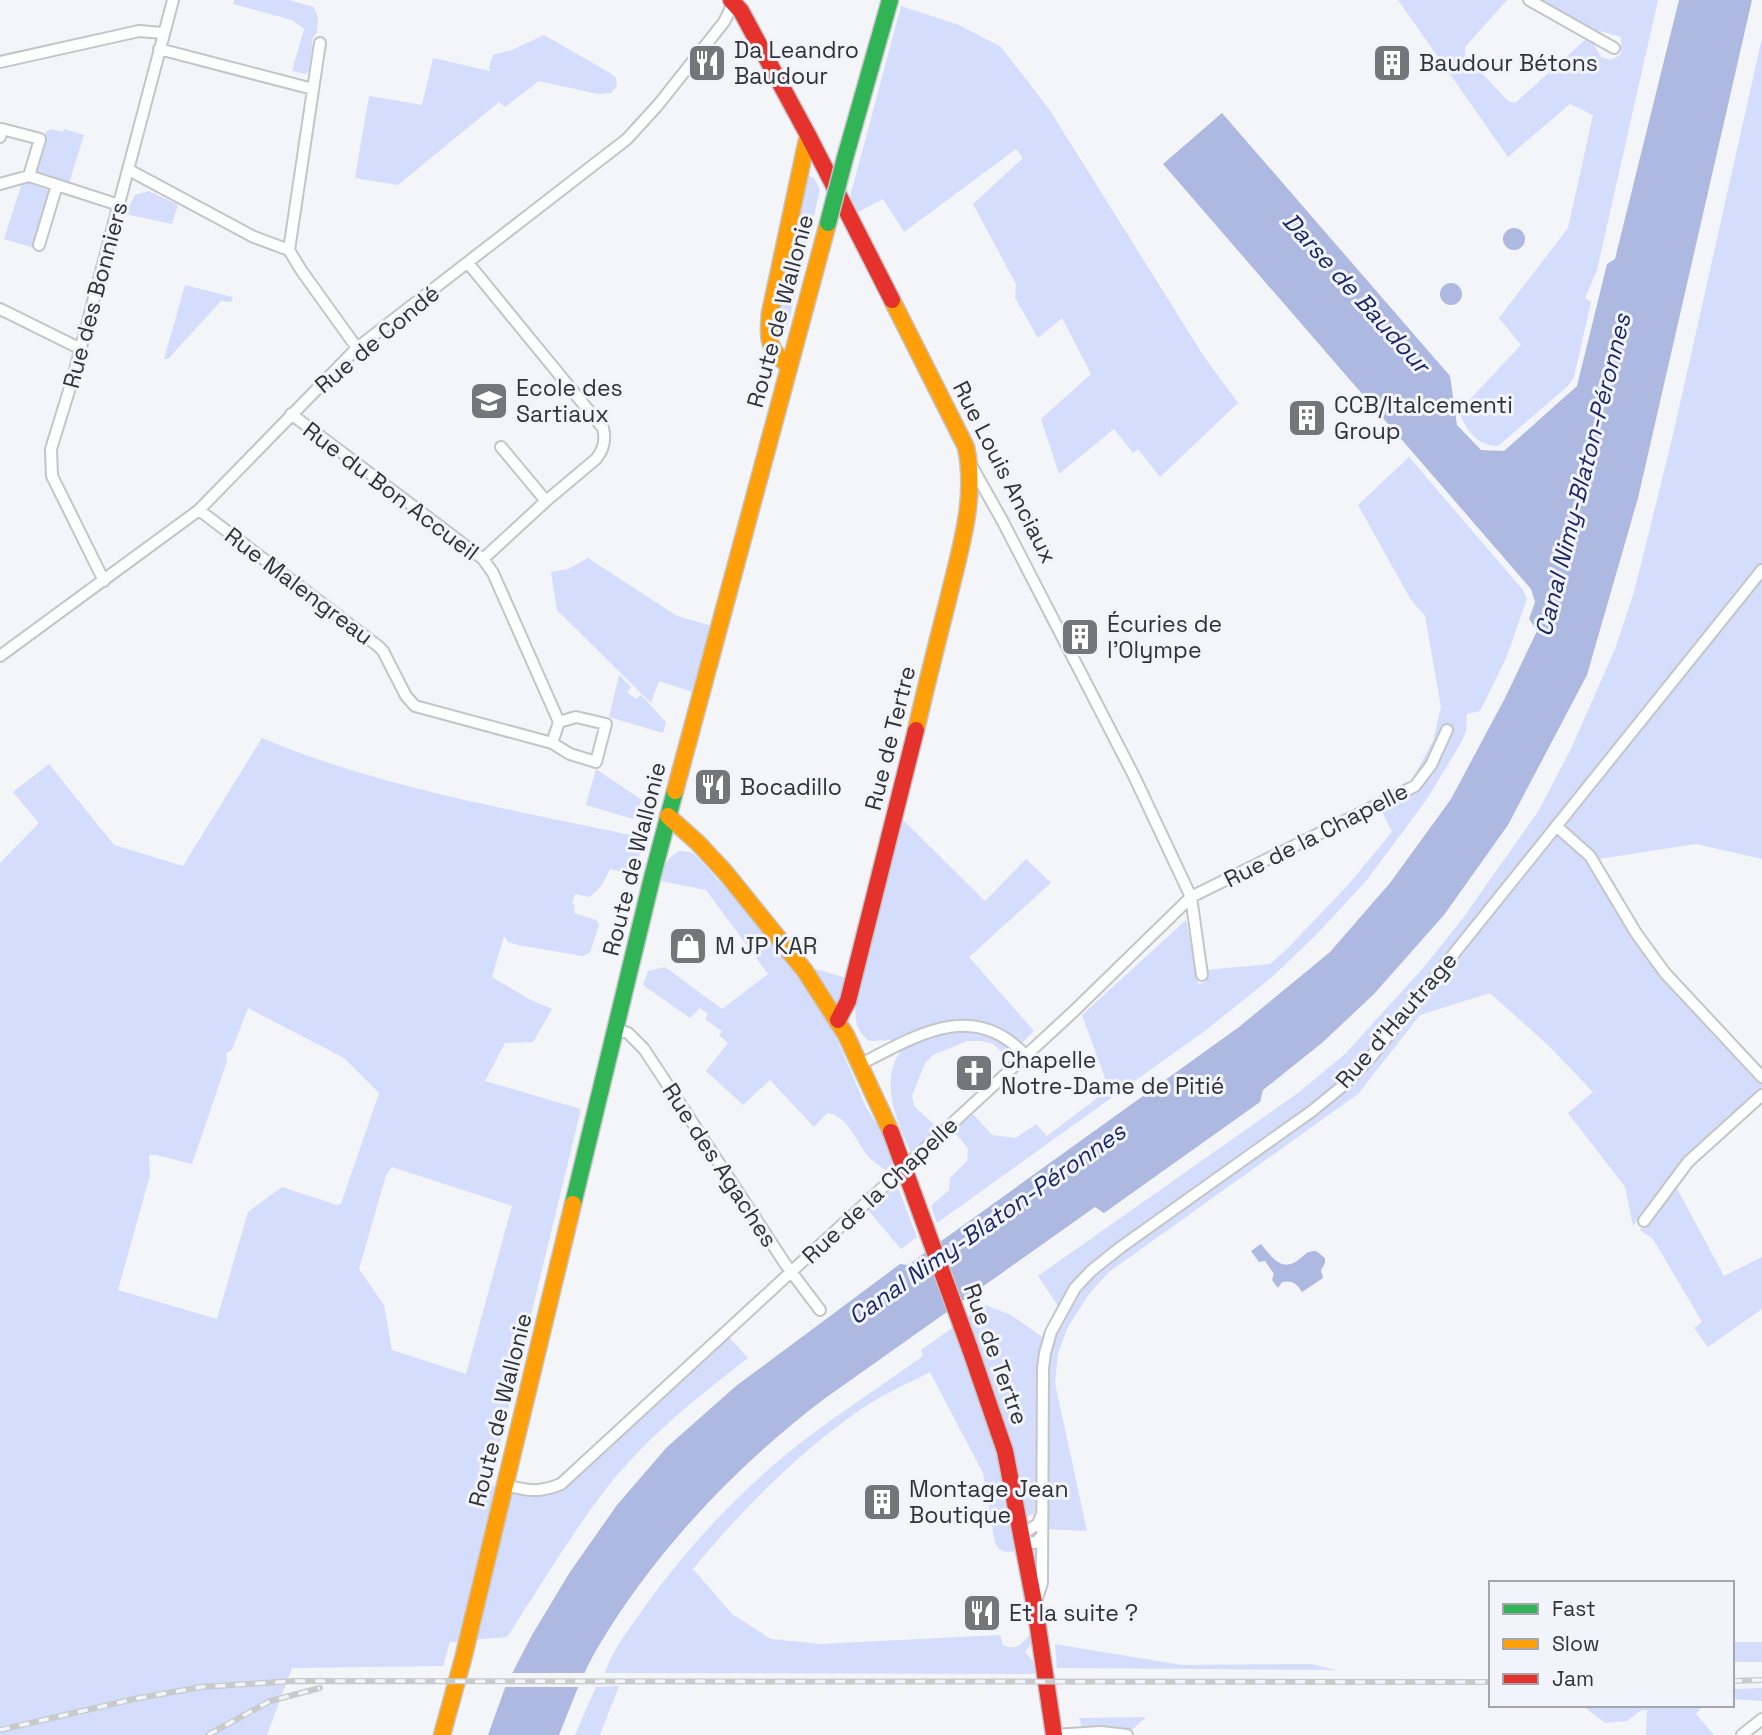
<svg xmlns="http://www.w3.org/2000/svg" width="1762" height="1735" viewBox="0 0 1762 1735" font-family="'Space Grotesk',sans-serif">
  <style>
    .green { fill: #d4ddfb; fill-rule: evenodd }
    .water { fill: #adb9e0 }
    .pier { fill: #f3f5f9 }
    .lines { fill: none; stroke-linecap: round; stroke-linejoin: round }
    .street-casing { stroke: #c4c5c8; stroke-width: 14 }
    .fast-casing { stroke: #c4c5c8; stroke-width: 19 }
    .slow-casing { stroke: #c4c5c8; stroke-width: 19 }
    .jam-casing { stroke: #c4c5c8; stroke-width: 19 }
    .street { stroke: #fdfefe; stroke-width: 10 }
    .fast { stroke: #30b455; stroke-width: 16 }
    .slow { stroke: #ff9f0a; stroke-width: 16 }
    .jam { stroke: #e5322d; stroke-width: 16 }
    .rail-casing { stroke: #c9caca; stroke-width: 6 }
    .rail { stroke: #f1f4fb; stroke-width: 3.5; stroke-dasharray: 10; stroke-linecap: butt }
    .fast-bridge-casing { stroke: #c4c5c8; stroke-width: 19; stroke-linecap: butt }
    .jam-bridge-casing { stroke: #c4c5c8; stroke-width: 19; stroke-linecap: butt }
    .fast-bridge { stroke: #30b455; stroke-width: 16 }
    .jam-bridge { stroke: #e5322d; stroke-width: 16 }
    .labels { text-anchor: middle; stroke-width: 6; stroke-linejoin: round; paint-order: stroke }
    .poi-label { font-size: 23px; fill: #313235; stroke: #f1f4fb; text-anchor: start }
    .street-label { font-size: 23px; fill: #313235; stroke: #f1f4fb }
    .water-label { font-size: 24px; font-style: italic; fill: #1d2766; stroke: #f1f4fb }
  </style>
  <rect width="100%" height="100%" fill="#f3f5f9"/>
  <path class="green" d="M234,0H289L314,7L318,18L317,33L313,37L309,70L306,74L292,71L304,29L292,20L233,4Z
    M1398,0H1507L1465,47V55L1508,101L1515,103L1585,40H1591L1601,57L1611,60L1621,54V37L1592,29L1535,0H1658L1597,270L1585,298L1591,302L1574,377L1568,386L1498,446C1477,446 1465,429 1459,411L1521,345L1499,318L1568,228L1593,115L1570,104L1508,157Z
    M901,6L959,25L1001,47L1049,109L1203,355L1238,403L1160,477L1138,449L1133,453L1114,429L1059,474L1041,419L1091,374L1062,318L1038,338L1015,298L1016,284L973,204L1023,158L1016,149L904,232L883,199L858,212L850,197Z
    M544,35L610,73L616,78L617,86L611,93L598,94L539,81L505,107L499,102L398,185L355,178L369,96L422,105L433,58L490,71L489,67L493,55L512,50Z
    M1762,38V859L1696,844L1598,859L1593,851L1583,857L1643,952L1664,980L1762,1083V1088L1677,1168L1633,1226L1625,1187L1568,1113L1593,1092L1550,1047L1490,993L1420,1015L1358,1094L1109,1272L1089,1294L1068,1327L1058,1353L1055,1383L1087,1531L1046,1529L1048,1362L1054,1344L1049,1342L1061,1311L1038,1276L1298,1093L1345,1054L1424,967L1463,918L1539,810L1571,749L1615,649L1634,592L1673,435Z
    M51,129L63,132L64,129L84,135L69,183L39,174L35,170L46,132Z
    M806,175L814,178L820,190L790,316L785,334L779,335L774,327Z
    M27,182L50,191L34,248L4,239L21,186Z
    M149,191L178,205L172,224L125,214L135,195Z
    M185,285L233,297L231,302L221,301L168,359H164Z
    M1409,457L1523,590L1527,599L1507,656L1480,711L1467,714L1466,731L1462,741L1427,799L1366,881L1316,935L1271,978L1206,1030L937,1223L931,1206L949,1190L950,1178L967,1161L968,1148L953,1131L973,1114L992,1135L1016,1138L1036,1124L1047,1136L1109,1089L1082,1015L1186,920L1198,984L1206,982L1205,970L1270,964L1286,950L1348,885L1392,832L1380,807L1416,788L1412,780L1433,741L1441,707L1425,616L1411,600L1358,505Z
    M588,558L677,616L712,626L693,692L659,681L651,703L557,610L551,572L568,569Z
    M619,675L631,687L627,692L636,699L641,695L666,722L663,733L609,717Z
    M262,738C383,789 516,810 644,838L634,875L610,869C604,882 600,890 589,897L575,894L572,904L575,905L574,913L596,920L599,925L590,953L583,956L518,945L508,942L504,936L492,977L527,998L552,1009L533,1042L505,1043L485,1081L581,1109L490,1484C516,1497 536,1501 563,1489L728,1336L748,1358C695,1399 643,1440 602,1494C568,1539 538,1590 507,1637L450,1642L443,1666L292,1668L267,1735H0V863L39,823L13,792L49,764L114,845L183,866ZM248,1008L344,1058L379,1093L341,1204L337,1205L282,1187L248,1212L217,1319L118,1290L150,1175L149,1155H156L192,1164L227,1061L226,1053L232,1050ZM392,1167L512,1206L466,1374L392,1350L384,1305L359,1269L386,1175Z
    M596,769L642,800L633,819L586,805Z
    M899,816L985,901L1026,859L1051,883L969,957L1034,1031L1012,1053L1004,1054L993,1044L982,1041H967L933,1055L925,1063L912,1096L914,1106L942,1132L914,1159C897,1122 872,1071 912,1040L909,1034L893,1040L869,1041C853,1029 855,1013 856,995Z
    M680,851L691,852L697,857L757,922L828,1018L866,1107L883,1134L894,1164L886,1170C880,1166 873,1162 868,1156C856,1142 848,1115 827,1113L814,1127L770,1080L743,1105L706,1071L728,1043L719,1035L722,1031L705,1019L708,1014L700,1008L690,1018L643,985L648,971L665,967L722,1009L768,974L706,890L661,881C664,865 666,858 680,851Z
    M809,967L846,978L841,1001L835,1004Z
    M1674,1183L1724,1276L1762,1257V1309L1708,1347L1694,1328L1702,1322L1701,1320L1653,1239L1640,1230Z
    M897,1185L917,1237L901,1249L868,1210Z
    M985,1305L1011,1315L1042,1337L1037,1368L1036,1508L1034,1514L1011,1521L1015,1551C1005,1553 1000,1552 995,1543L983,1473L930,1372C907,1384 881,1395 860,1410C796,1454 742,1510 693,1569L732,1614L771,1639L820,1644L1000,1635L1003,1645C1017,1651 1021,1645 1030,1634L1031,1644L1025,1652L1033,1661L1035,1674L605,1673C614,1646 633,1624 649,1601C688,1547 733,1499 784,1456C828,1420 877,1389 923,1356L921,1350Z
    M1732,1642H1762V1662H1732Z
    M1055,1644L1182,1665L1312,1664L1336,1670L1057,1668Z
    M619,1686L600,1735H575L596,1687Z
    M1762,1688V1701L1732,1699V1689Z
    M1582,1705H1703L1696,1714L1714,1735H1646L1647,1710L1640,1711L1627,1721L1605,1723Z
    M1146,1717L1131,1731L1114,1727L1082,1728L1079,1718Z"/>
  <path class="water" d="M1679,0H1752L1638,498L1587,675L1508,825L1444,915L1374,994L1323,1042L1263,1090L1260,1102L1104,1213L1095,1207L824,1399C735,1467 656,1550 598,1647C582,1674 571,1706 559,1735H488L506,1685L532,1635L570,1572L617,1505L667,1447L736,1386L900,1264L908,1265L1239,1027L1330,952L1390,883L1451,799L1505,698L1537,631L1529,619L1535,602L1531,589L1163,164L1222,113L1450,376L1457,425L1481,450L1504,451L1577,386L1607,264L1615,259Z
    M1503 239a11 11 0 1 1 22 0a11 11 0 1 1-22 0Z
    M1440 294a11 11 0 1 1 22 0a11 11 0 1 1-22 0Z
    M1261,1244C1270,1255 1281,1272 1297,1261C1305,1255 1306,1251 1316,1251L1325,1258V1263L1321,1270L1323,1278L1302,1292C1297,1284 1293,1280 1282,1282L1278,1288L1272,1280L1274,1274L1265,1261L1259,1262L1251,1251Z"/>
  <path class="pier" d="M509,1673H590L584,1687H502Z"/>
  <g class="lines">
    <defs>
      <path id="street" d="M1529,0L1614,48
        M159,49L313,89
        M0,62L139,31L163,33
        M0,137L2,129L40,139L29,176L119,205
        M129,170L254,237L289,250L301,270L357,348
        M0,184L29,176
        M39,245L57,185
        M289,250L320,43
        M468,263L603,428C606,440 604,449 596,459L546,501L483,559
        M0,309L81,349
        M291,414L483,559L493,573L559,722
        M501,447L546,501
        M971,465L1002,520L1134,776L1191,897L1202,975
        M199,510L378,646L383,651L406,696L415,706L552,743L559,722
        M104,581L52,476L51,449L72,381L173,0
        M0,656L199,510L357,348L627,139L658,105L724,22L734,2
        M552,743L570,754L596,762L606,724L576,717L559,722
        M1556,826L1590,856L1636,933L1665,973L1762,1077
        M615,1029L628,1033L644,1049L786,1265L820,1310
        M861,1064C917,1035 974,999 1026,1056
        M1644,1221L1688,1162L1762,1095
        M505,1485C528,1491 539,1493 561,1484L1073,1012L1191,897L1415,786L1431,765L1447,730
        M1041,1516L1038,1524L1022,1534L1029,1542L1035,1543L1042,1536
        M1036,1601L1042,1583L1043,1368L1045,1353L1051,1332L1075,1288L1091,1271L1121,1247L1312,1111L1345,1084L1371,1057L1762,570
        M1054,1735L1101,1732L1127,1735
        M1742,1735L1762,1719"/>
      <path id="fast" d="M845,158L890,0
        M573,1204L652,878L675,791"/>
      <path id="slow" d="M892,300L966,447C977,499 960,549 948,600C937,643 926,686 916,730
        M789,366C767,349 768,339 770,313L808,135
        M675,791L828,223
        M668,816L698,843L725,872L805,971L846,1035L891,1132
        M442,1735L463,1659L573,1204"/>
      <path id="jam" d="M731,0L741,11L808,135L892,300
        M838,1020L848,1001L916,730
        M970,1349L1005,1451L1035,1607L1054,1735"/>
    </defs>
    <use href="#street" class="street-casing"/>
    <use href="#fast" class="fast-casing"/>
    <use href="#slow" class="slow-casing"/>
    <use href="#jam" class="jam-casing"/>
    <use href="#street" class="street"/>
    <use href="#fast" class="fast"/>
    <use href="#slow" class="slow"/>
    <use href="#jam" class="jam"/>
    <defs>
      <path id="rail" d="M1732,1681L1762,1680
        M0,1730L134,1699L201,1687L294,1681L1491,1682
        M208,1735L270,1701L320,1688"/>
    </defs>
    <use href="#rail" class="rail-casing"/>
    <use href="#rail" class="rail"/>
    <defs>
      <path id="fast-bridge" d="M828,223L845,158"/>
      <path id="jam-bridge" d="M891,1132L970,1349"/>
    </defs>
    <use href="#fast-bridge" class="fast-bridge-casing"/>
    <use href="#jam-bridge" class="jam-bridge-casing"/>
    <use href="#fast-bridge" class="fast-bridge"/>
    <use href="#jam-bridge" class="jam-bridge"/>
  </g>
  <defs>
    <symbol id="restaurant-square" viewBox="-11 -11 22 22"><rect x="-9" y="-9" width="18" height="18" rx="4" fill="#75767a" stroke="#f1f4fb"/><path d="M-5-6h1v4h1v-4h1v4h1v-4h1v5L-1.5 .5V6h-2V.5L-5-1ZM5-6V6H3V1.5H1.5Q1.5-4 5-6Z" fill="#fff"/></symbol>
    <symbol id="building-square" viewBox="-11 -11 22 22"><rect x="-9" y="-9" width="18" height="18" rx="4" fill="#75767a" stroke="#f1f4fb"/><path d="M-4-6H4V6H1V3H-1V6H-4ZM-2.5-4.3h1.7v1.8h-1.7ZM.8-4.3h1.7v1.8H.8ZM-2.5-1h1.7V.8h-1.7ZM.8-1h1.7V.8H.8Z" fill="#fff"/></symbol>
    <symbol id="school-square" viewBox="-11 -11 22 22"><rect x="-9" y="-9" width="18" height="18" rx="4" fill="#75767a" stroke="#f1f4fb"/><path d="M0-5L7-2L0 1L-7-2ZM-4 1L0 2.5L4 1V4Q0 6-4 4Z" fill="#fff"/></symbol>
    <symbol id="shop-square" viewBox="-11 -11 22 22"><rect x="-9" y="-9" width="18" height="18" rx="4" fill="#75767a" stroke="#f1f4fb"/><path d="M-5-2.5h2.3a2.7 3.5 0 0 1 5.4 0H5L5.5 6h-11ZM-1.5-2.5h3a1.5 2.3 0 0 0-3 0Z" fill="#fff"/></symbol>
    <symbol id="church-square" viewBox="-11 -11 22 22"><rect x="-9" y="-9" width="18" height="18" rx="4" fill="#75767a" stroke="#f1f4fb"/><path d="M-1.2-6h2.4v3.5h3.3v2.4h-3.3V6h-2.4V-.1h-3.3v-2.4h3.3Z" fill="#fff"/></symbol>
  </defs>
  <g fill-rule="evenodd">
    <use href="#restaurant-square" x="685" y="41" width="44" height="44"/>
    <use href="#building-square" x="1370" y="41" width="44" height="44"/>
    <use href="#school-square" x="467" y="379" width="44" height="44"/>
    <use href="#building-square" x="1285" y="396" width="44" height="44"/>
    <use href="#building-square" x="1058" y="615" width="44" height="44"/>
    <use href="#restaurant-square" x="691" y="765" width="44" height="44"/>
    <use href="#shop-square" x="666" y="924" width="44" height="44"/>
    <use href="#church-square" x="952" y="1051" width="44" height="44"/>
    <use href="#building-square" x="860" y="1480" width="44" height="44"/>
    <use href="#restaurant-square" x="960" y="1591" width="44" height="44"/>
  </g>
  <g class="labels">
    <g class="poi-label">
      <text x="734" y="58">Da Leandro<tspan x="734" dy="26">Baudour</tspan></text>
      <text x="1419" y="71">Baudour Bétons</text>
      <text x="516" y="396">Ecole des<tspan x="516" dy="26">Sartiaux</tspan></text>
      <text x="1334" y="413">CCB/Italcementi<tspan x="1334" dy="26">Group</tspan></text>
      <text x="1107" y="632">Écuries de<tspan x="1107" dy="26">l'Olympe</tspan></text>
      <text x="740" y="795">Bocadillo</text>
      <text x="715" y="954">M JP KAR</text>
      <text x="1001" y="1068">Chapelle<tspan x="1001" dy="26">Notre-Dame de Pitié</tspan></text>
      <text x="909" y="1497">Montage Jean<tspan x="909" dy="26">Boutique</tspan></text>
      <text x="1009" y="1621">Et la suite ?</text>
    </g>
    <g class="street-label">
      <text transform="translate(95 295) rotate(-75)" y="8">Rue des Bonniers</text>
      <text transform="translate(780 311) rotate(-75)" y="8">Route de Wallonie</text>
      <text transform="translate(377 339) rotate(-40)" y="8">Rue de Condé</text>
      <text transform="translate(1005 472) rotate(63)" y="8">Rue Louis Anciaux</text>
      <text transform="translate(391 491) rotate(37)" y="8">Rue du Bon Accueil</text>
      <text transform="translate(299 586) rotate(37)" y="8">Rue Malengreau</text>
      <text transform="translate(890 738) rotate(-76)" y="8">Rue de Tertre</text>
      <text transform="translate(1316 835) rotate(-27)" y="8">Rue de la Chapelle</text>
      <text transform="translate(634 859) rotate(-76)" y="8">Route de Wallonie</text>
      <text transform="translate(1396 1020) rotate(-49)" y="8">Rue d'Hautrage</text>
      <text transform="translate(720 1165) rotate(57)" y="8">Rue des Agaches</text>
      <text transform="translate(880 1190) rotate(-43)" y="8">Rue de la Chapelle</text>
      <text transform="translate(996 1354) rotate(70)" y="8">Rue de Tertre</text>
      <text transform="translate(500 1410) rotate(-76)" y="8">Route de Wallonie</text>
    </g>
    <g class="water-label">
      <text transform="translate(1356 293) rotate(48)" y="8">Darse de Baudour</text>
      <text transform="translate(1583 475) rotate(-76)" y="8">Canal Nimy-Blaton-Péronnes</text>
      <text transform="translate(987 1224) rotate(-35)" y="8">Canal Nimy-Blaton-Péronnes</text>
    </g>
  </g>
  <rect x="1489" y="1581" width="245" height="126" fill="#f1f4fb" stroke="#a4a6ac" stroke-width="2"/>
  <rect x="1503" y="1604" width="35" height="10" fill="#30b455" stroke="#a4a6ac" stroke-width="2"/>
  <text x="1552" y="1616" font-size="21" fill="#313235">Fast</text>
  <rect x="1503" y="1639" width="35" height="10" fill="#ff9f0a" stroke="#a4a6ac" stroke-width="2"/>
  <text x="1552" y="1651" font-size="21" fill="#313235">Slow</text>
  <rect x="1503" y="1674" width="35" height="10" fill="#e5322d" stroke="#a4a6ac" stroke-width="2"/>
  <text x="1552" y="1686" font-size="21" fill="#313235">Jam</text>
</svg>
